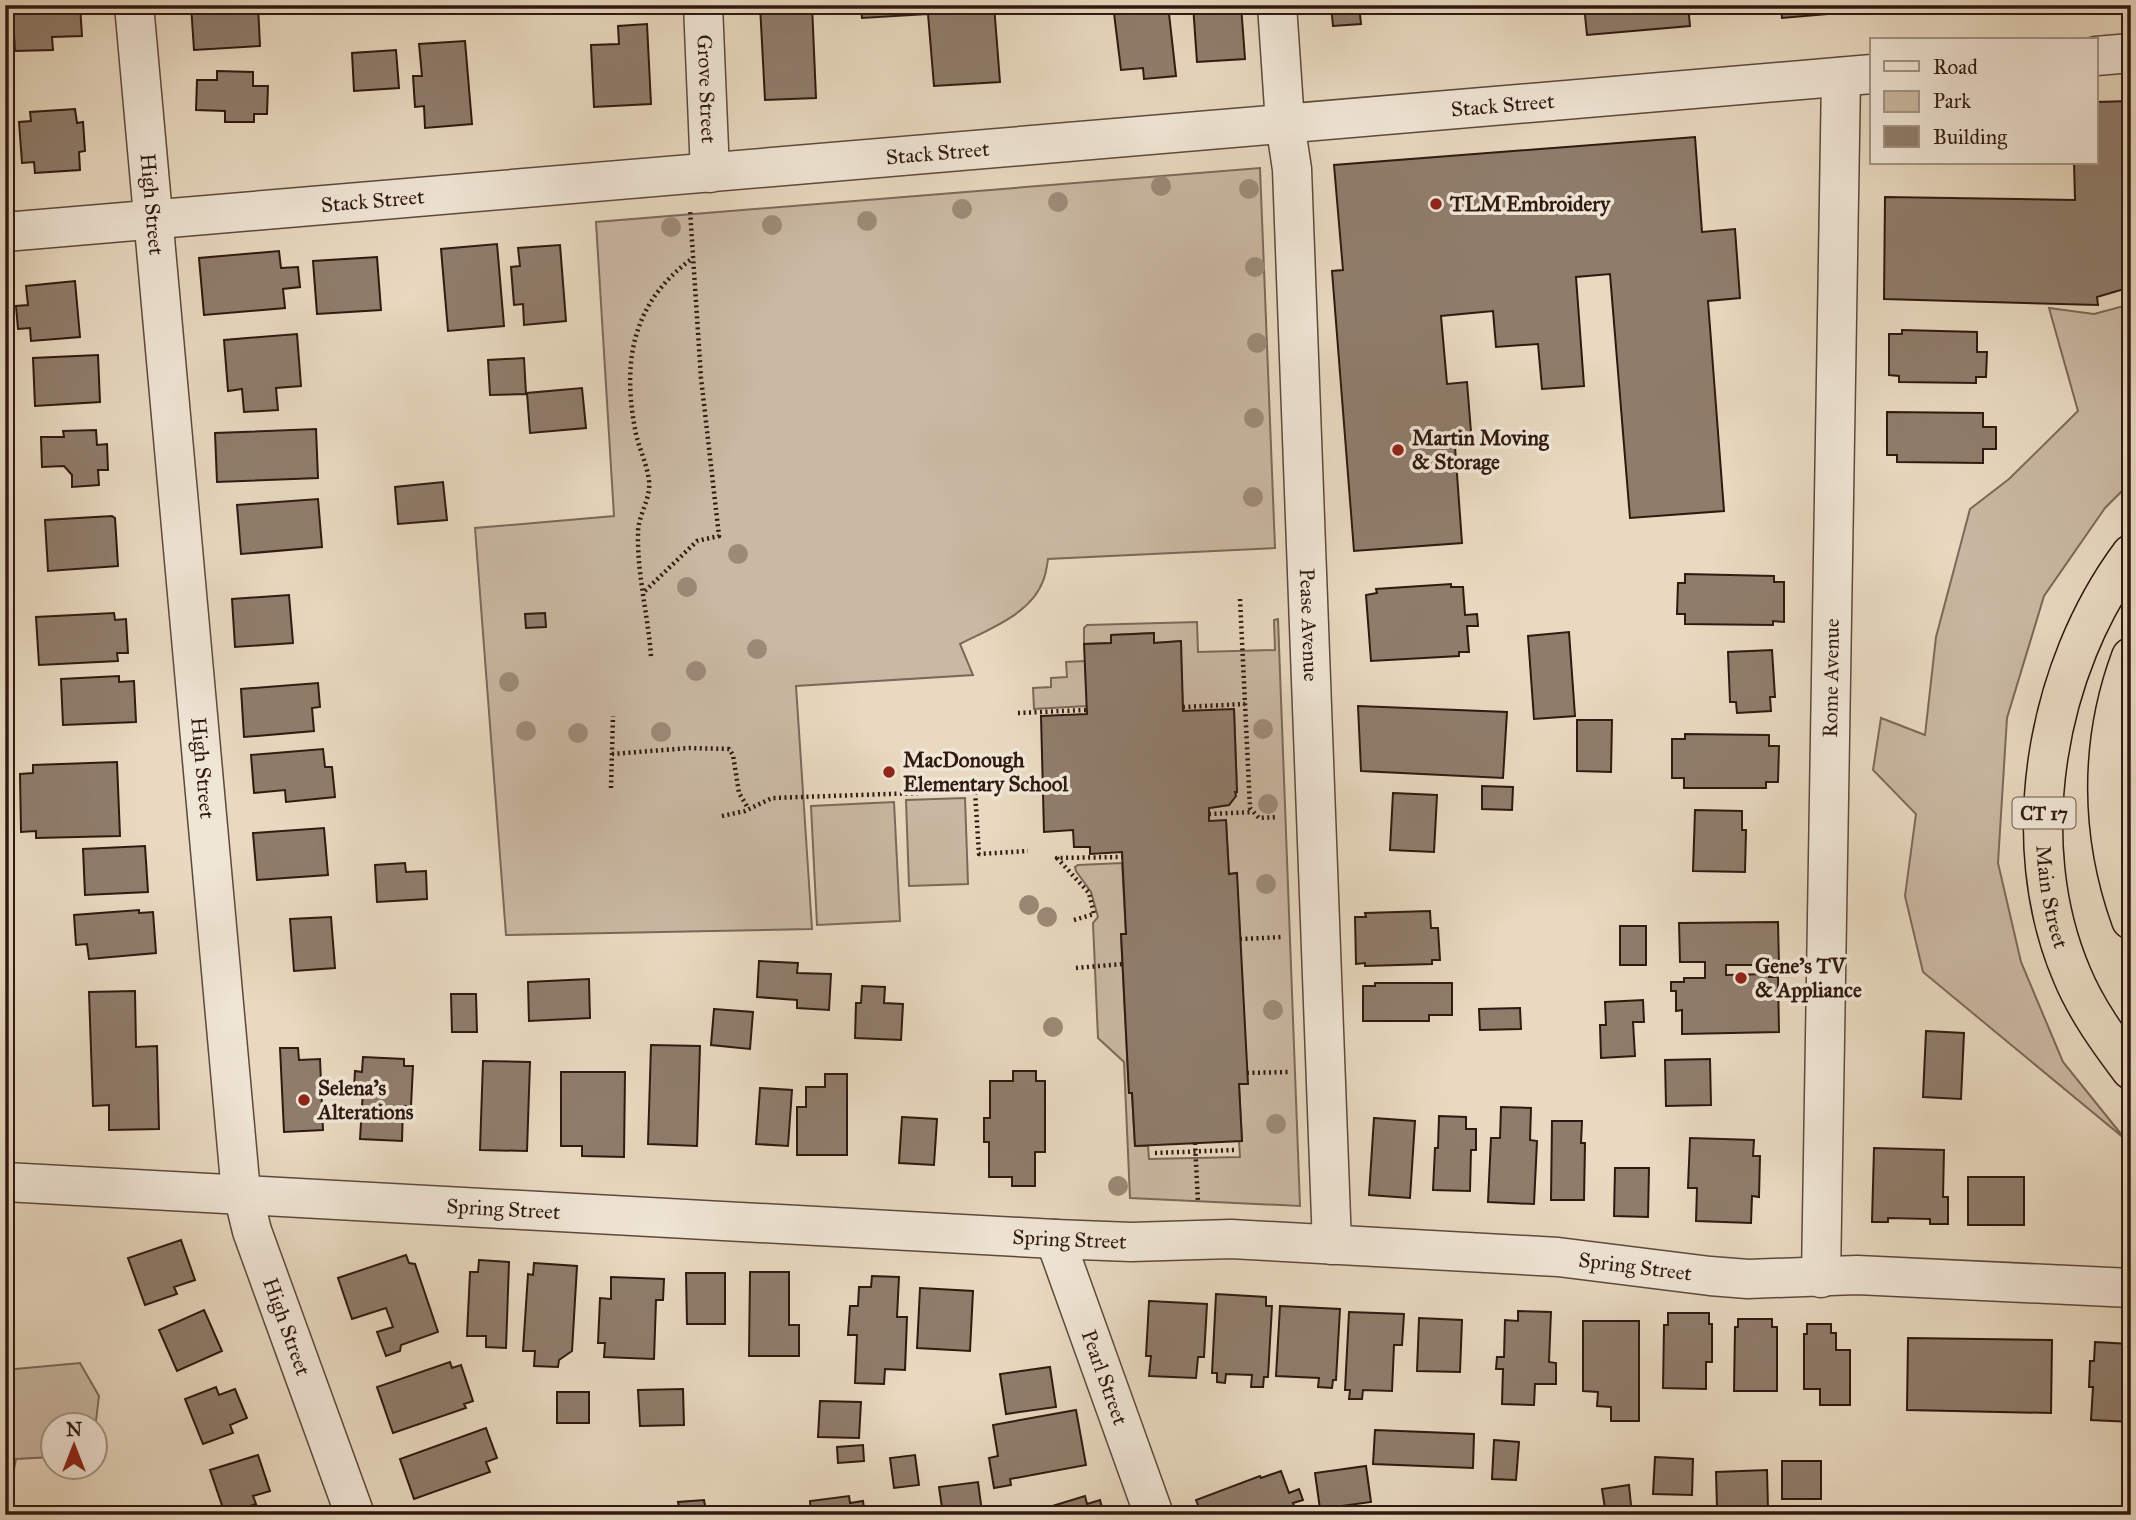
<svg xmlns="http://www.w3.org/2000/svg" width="2136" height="1520" viewBox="0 0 2136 1520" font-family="'IM FELL Great Primer',serif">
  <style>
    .green { fill: #c9b8a2; stroke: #7c6859; stroke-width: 2 }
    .building { fill: #8f7d6c; stroke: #2f1910; stroke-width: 2 }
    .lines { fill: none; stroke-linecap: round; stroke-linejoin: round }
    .minor-casing { stroke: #5d493c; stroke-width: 41 }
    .highway-casing { stroke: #2f1910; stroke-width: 41 }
    .path { stroke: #2f1910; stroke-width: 4.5; stroke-dasharray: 2 3.5; stroke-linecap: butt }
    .minor { stroke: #f0e6d6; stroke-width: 38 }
    .highway { stroke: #e8d9c0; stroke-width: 38 }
    .tree { fill: #9c8a77 }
    .poi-dot { fill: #8f2418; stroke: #f0e6d6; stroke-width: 2.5 }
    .labels { text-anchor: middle; stroke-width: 7; stroke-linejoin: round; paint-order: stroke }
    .shield { fill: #f0e6d6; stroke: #69564b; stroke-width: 2 }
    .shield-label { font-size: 19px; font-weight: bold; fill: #2f1910 }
    .street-label { font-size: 21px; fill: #2f1910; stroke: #f0e6d6 }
    .poi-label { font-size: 21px; font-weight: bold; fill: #2f1910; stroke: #f0e6d6; text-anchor: start }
  </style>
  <rect width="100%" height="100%" fill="#e8d9c0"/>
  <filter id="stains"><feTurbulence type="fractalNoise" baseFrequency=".00286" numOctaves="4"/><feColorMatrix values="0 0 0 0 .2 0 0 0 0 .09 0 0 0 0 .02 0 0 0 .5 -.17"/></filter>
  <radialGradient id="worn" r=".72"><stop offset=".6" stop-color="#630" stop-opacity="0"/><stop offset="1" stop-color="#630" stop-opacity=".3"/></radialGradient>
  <path class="green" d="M1260,168L1275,548L1048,559C1047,566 1046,574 1043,581C1031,614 989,629 960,644L973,675L796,686L812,929L506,935L475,528L614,516L596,222Z
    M2131,304V482L2105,508L2044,596L2007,718L1998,863L2021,962L2063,1062L2125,1139L1923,972L1905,896L1916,814L1873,770L1881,718L1925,735L1936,637L1970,509L2009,479L2078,411L2049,308L2094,314Z
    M1278,619L1300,1206L1130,1198L1124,1062L1098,1038L1093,923L1098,917L1091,892L1076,871L1075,867L1078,865L1122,863L1126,934L1121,935L1129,1093H1132L1135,1146H1148L1149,1159L1240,1157L1239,1141H1242L1239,1084L1236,873L1229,874L1226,821H1209V808L1229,805L1237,792L1234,710L1183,711L1180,641L1154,643L1153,633L1112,635L1111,643L1084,644V628L1087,625L1197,622L1198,652L1275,650L1274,620Z
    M1085,661L1087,706L1034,709L1033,688L1051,687V678L1067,677L1066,662Z
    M965,798L968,884L909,886L906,800Z
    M894,802L900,921L817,925L811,806Z
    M80,1363L99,1396L95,1429L94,1426H52V1457L16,1459L5,1515V1373L15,1369Z"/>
  <path class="building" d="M5,5H80L82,36L52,37L53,50L15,51L14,33H5Z
    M191,5H258L260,46L194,50Z
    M760,5H812L816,98L765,100Z
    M861,5H994L1000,82L934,86L928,14L862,18Z
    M1113,5H1168L1176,76L1144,79L1143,68L1121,70Z
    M1193,5H1241L1245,59L1197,62Z
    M1331,5H1359L1361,24L1333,26Z
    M1584,5H1688L1690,26L1587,35Z
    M1781,5H1886V9L1782,18Z
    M647,24L651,104L594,107L591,45L619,44L618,26Z
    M465,41L472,124L425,128L424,106L415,107L413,76H422L419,44Z
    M396,50L399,88L354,91L352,53Z
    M217,71L253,72V86H268L267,114H254V122H225V111L196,110L197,80H217Z
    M2131,101V287L2097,297L2098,305L1884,299L1885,197L2075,200L2074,163H2096V102Z
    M75,109L77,123L83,122L85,151L79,152L80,170L35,173L34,162L22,163L19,122L31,121L30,112Z
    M1695,137L1702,232L1735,229L1740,298L1708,301L1724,511L1630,518L1610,274L1576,277L1584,386L1542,389L1538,344L1496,347L1493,311L1441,316L1447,384L1467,382L1471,432L1454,433L1462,543L1354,551L1332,271L1343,270L1334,165Z
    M497,244L504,326L448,331L441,249Z
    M560,245L566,321L524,325L523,304L514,305L511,267L520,266L518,248Z
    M279,251L281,268L298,267L300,287L283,289L285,308L204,315L199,258Z
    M377,257L381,310L317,314L313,261Z
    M75,281L80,337L31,341L30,328L18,329L16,306L28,305L26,286Z
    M1902,330L1977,332V352H1987L1986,377H1976V383L1899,382V376L1889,375V334H1902Z
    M297,334L301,386L276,388L278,410L244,412L242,389L228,391L224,340Z
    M98,355L100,402L35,406L33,358Z
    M524,358L526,394L490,395L488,360Z
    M582,388L586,428L530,433L527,393Z
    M1887,412L1983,413V427H1996V449H1983V463L1897,462V455H1887Z
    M316,429L318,478L217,482L215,433Z
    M96,430L97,445L107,444L108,470H98L99,485L72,487V475L64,466L42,467L41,437H64L63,431Z
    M443,482L447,520L398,524L395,487Z
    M318,499L322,547L241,554L237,505Z
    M112,516L115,518L118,566L48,571L45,520Z
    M1685,574L1774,576V582H1784V622L1773,621V625L1685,624V614H1677L1678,583H1685Z
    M1451,584V587H1463L1465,615L1477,614L1478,626H1467L1469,652H1459V656L1371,661L1366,595L1377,593L1376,589Z
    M289,595L293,643L235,647L232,599Z
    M114,613L115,620L126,619L128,653H117L118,661L39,665L36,617Z
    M545,613L546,627L526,628L525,614Z
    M1569,632L1575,716L1534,719L1528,636Z
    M1154,633V643L1181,641L1183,711L1234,709L1237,792H1235L1236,796L1229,805L1209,808V821L1226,820L1229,874L1237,873L1248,1084H1239L1242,1141L1135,1146L1132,1093H1129L1121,934H1126L1122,852L1090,854V847H1074L1073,830L1044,832L1041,716L1087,714L1084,644L1111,643V635Z
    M1772,650L1775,697H1770L1771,711L1737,713L1736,702H1730L1728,652Z
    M119,676V682L134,681L136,722L63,725L61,679Z
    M318,683L320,707L312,708L314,731L244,737L241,689Z
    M1358,706L1507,712L1503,778L1361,771Z
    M1577,720H1612L1611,772L1577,771Z
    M1685,734L1769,735V746H1779L1778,782H1766V788H1684V778H1672V739H1685Z
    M323,749L325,767H332L335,797L286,802L285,790L254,793L251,755Z
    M117,762L120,836L36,838V831L21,832L20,774L33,773V765Z
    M1482,786L1513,787L1512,810L1482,809Z
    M1393,793L1437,795L1434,852L1390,850Z
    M1695,810L1742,811V830H1746L1745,872L1693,871Z
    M324,828L328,875L257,880L253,833Z
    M145,846L148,892L85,895L83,849Z
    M405,863L406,872L426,871L427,899L377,902L375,865Z
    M139,910V913L153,912L156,953L89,959L87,944L76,945L74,915Z
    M1430,911L1431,928H1438L1440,960H1432V964L1365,966V963L1356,964L1355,917H1366L1365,913Z
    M331,917L335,968L294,971L290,919Z
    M1778,922L1779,965H1726V975L1769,974V977H1778L1779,1032L1682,1034V1010L1676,1011V991H1671V982H1684V978H1705V962H1680L1679,923Z
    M1620,926H1646V965H1620Z
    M759,961L798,963L797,973L831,974L829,1010L797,1008V1000L757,997Z
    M589,979L590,1018L529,1021L528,982Z
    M1375,983H1452V1015H1429V1021H1363V986H1375Z
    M862,986L885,987L884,1003L903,1004L901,1040L855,1038L856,1003H861Z
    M135,991L136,1047L157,1046L159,1129L109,1130V1105L93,1106L89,992Z
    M451,994H476L477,1032H452Z
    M1643,1000L1644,1022H1633L1635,1056L1601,1058L1600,1025H1606L1605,1002Z
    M1520,1008L1521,1029L1480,1030L1479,1009Z
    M714,1009L753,1012L750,1049L711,1045Z
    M1926,1031L1964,1033L1961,1099L1923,1097Z
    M651,1045L700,1046L697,1146L648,1144Z
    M280,1048H298L299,1060L320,1059L323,1130L284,1132Z
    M363,1057L404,1059V1066H413L411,1106H403L402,1141L360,1139L363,1090L354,1089L355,1071L362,1072Z
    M1710,1059L1711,1105L1666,1106L1665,1060Z
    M483,1061L530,1062L527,1151L480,1150Z
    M1013,1071H1036V1081H1045V1152H1035V1186H1012V1177H989V1142H984V1118H990V1081H1013Z
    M561,1072H625L624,1157L582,1156V1146H561Z
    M825,1074H847V1155H797V1107H806V1087H825Z
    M5,1076H8L7,1136H5Z
    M760,1088L792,1090L788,1146L756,1144Z
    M1501,1107L1531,1108L1530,1140L1537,1141L1534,1204L1488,1202L1491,1138H1500Z
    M1439,1116L1466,1117V1129H1476V1150H1471L1470,1191L1433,1190L1435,1148H1438Z
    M902,1117L937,1119L934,1165L899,1163Z
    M1374,1118L1415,1121L1410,1198L1369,1195Z
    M1552,1121H1582L1581,1143H1585L1584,1200H1551Z
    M1690,1138L1754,1140L1753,1156H1760L1759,1197L1752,1196L1751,1223L1696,1221L1697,1188H1688Z
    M1874,1148L1944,1150L1943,1197H1948V1224H1930V1219L1888,1218V1222H1872Z
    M1615,1168H1649L1648,1217L1614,1216Z
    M1968,1177H2024V1225H1968Z
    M181,1240L195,1280L174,1287L177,1294L145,1305L128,1258Z
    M406,1255L409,1263L415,1264L438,1332L401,1345L400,1351L386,1356L377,1332L393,1327L386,1308L352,1319L338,1278Z
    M5,1256H13L11,1302L5,1301Z
    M479,1260L509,1262L506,1348L486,1347V1336H467L470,1272H478Z
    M534,1263L577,1266L572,1351L559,1360L558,1367L534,1366L535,1351H523L528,1274L533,1275Z
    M750,1272H789V1325H799V1356H749Z
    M686,1273H725V1324H687Z
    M872,1276L899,1277L897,1317H907L905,1370L885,1369L884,1384L855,1383L857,1335H848L850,1306H858L859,1287H871Z
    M611,1277L664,1279L663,1300H656L654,1359L604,1357L605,1343H598L600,1298L611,1299Z
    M920,1288L973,1291L970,1351L917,1348Z
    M1216,1294L1266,1297V1306H1272L1268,1377H1264L1263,1387H1251L1252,1375L1226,1374L1225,1383L1217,1382V1373H1212Z
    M1149,1301L1207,1304L1204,1357H1198L1196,1378L1149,1376L1151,1356H1146Z
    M1280,1306L1340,1309L1336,1380H1333L1332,1388L1318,1387L1319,1378L1276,1376Z
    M204,1310L222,1351L177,1371L159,1330Z
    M1518,1311L1551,1312L1549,1362L1556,1363V1384H1535L1534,1405L1502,1404L1503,1369H1496L1497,1357H1504L1505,1320L1518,1321Z
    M1349,1312L1404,1314L1402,1345H1394L1392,1391L1363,1390L1362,1399H1349L1350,1390H1345Z
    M1668,1313H1709V1324H1712V1362H1706V1389L1663,1388L1664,1325H1668Z
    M1419,1318L1462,1320L1460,1372L1417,1371Z
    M1738,1319H1772V1327H1777V1391H1734L1735,1327H1738Z
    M1583,1321H1639V1421H1611V1407L1597,1406L1598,1392L1583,1391Z
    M1807,1324H1831V1333H1836V1350H1850V1405H1820V1389H1804V1334H1807Z
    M1908,1338L2052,1340L2051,1413L1907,1410Z
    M2095,1342L2131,1344V1422L2091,1420L2093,1387H2089L2090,1361H2094Z
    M450,1362L452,1368L461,1365L473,1401L464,1404L466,1408L393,1433L377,1387Z
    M1050,1367L1056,1407L1006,1414L1000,1374Z
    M216,1387L219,1395L235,1389L247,1418L230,1425L233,1433L203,1444L185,1399Z
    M683,1389L684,1425L640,1426L638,1390Z
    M557,1392H589V1423H557Z
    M820,1401L861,1402L859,1438L818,1437Z
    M1076,1410L1086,1465L1010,1479L1011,1485L994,1488L989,1458L998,1456L993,1425Z
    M486,1428L497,1458L486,1462L490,1472L414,1499L400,1459Z
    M1375,1430L1474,1434L1473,1468L1373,1464Z
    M1494,1440L1519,1442L1516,1480L1492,1479Z
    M863,1445L864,1461L838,1463L837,1447Z
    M258,1455L270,1491L253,1496L256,1504L225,1514L210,1470Z
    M915,1455L919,1485L894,1488L890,1458Z
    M1655,1457L1693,1459L1692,1495L1653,1494Z
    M1782,1461H1821V1499H1782Z
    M2130,1462L2131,1463V1513L2122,1512Z
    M1366,1466L1371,1502L1320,1509L1315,1473Z
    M1767,1470L1768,1508L1747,1509V1515H1723L1722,1508H1717L1716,1472Z
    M1281,1471L1289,1493L1299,1489L1303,1500L1293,1503L1297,1515H1202L1196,1500L1260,1476L1261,1478Z
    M978,1482L982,1512L943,1515L939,1487Z
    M1629,1485L1632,1515H1606L1602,1489Z
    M849,1496L850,1503L863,1501L865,1515H811L810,1501Z
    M1085,1496L1087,1504L1100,1500L1104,1515H1023Z
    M704,1500L706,1511L722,1509V1515H670L680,1513L678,1502Z"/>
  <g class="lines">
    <defs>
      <g id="minor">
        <path id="s1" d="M134,5L240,1182L252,1231L355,1515"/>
        <path id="s2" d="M703,5L710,173"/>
        <path id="s3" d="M1277,5L1285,123L1292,169L1332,1245"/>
        <path d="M2096,56L2131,53"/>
        <path id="s4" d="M5,232L1872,74"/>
        <path id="s5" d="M5,1182L1055,1239L1131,1242L1231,1239L1558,1257L1710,1276L1748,1279L1857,1275L2131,1288"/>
        <path id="s6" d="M1055,1239L1154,1515"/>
        <path id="s7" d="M1821,1278L1841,77"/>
      </g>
      <g id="highway">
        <path id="s8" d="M2131,554C2046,668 2015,842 2072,975C2086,1009 2109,1041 2131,1070"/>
        <path d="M2131,657C2099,743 2100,834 2131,920"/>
      </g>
    </defs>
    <use href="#minor" class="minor-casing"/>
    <use href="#highway" class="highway-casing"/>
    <path class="path" d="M645,591L697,541L719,536L701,378L690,210
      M1240,599L1250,808L1259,818L1278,817
      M651,656C648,615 637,574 638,533C638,515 651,499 649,481C647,463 638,447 635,429C622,360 633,301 693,258
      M1183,707L1245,704
      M1018,713L1087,710
      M612,754L689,748L729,749L733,755L739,793L748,808
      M611,788L613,716
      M1209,814L1253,812
      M722,816L745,811L772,798L975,791L979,854L1028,851
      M1074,920L1094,914L1089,893L1057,858L1122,857
      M1240,939L1283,937
      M1076,968L1122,964
      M1247,1073L1288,1072
      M1195,1143L1198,1203
      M1155,1153L1234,1150"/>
    <use href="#minor" class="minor"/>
    <use href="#highway" class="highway"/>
  </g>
  <g class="tree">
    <circle cx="1161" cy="186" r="10"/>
    <circle cx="1249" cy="189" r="10"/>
    <circle cx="1058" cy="202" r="10"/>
    <circle cx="962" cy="209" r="10"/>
    <circle cx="867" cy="221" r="10"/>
    <circle cx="772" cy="225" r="10"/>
    <circle cx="671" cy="227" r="10"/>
    <circle cx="1255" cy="267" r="10"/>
    <circle cx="1257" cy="343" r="10"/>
    <circle cx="1254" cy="418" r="10"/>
    <circle cx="1253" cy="497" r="10"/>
    <circle cx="738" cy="554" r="10"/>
    <circle cx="687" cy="587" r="10"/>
    <circle cx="757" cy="649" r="10"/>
    <circle cx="696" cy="671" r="10"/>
    <circle cx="509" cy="682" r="10"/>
    <circle cx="1263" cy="729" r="10"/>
    <circle cx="526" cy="731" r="10"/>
    <circle cx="661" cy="732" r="10"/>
    <circle cx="578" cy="733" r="10"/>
    <circle cx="1268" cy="804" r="10"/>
    <circle cx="1266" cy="884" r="10"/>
    <circle cx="1029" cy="905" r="10"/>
    <circle cx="1047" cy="917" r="10"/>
    <circle cx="1273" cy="1010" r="10"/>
    <circle cx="1053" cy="1027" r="10"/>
    <circle cx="1276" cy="1124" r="10"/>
    <circle cx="1118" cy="1186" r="10"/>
  </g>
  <g class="poi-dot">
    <circle cx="1436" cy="204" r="7"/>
    <circle cx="1398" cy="450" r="7"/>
    <circle cx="889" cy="772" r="7"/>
    <circle cx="1741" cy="978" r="7"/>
    <circle cx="304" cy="1100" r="7"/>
  </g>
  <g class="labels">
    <rect class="shield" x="2012.5" y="797.5" width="63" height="31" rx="5"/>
    <g class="shield-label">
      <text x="2044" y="820">CT 17</text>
    </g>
    <g class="street-label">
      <text dy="7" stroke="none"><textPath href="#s2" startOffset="84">Grove Street</textPath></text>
      <text dy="7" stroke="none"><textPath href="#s4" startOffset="1503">Stack Street</textPath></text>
      <text dy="7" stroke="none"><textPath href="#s4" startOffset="936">Stack Street</textPath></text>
      <text dy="7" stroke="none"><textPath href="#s4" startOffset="369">Stack Street</textPath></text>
      <text dy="7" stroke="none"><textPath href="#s1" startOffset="200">High Street</textPath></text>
      <text dy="7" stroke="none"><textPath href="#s3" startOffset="621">Pease Avenue</textPath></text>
      <text dy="7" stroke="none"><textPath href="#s7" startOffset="600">Rome Avenue</textPath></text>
      <text dy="7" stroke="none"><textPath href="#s1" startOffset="766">High Street</textPath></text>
      <text dy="7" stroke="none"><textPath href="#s8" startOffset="362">Main Street</textPath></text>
      <text dy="7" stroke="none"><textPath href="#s5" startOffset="499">Spring Street</textPath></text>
      <text dy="7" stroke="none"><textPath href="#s5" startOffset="1066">Spring Street</textPath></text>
      <text dy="7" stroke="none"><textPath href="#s5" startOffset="1633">Spring Street</textPath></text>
      <text dy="7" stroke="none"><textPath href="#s1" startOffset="1334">High Street</textPath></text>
      <text dy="7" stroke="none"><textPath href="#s6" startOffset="147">Pearl Street</textPath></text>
    </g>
    <g class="poi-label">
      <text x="1450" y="211">TLM Embroidery</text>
      <text x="1412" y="445">Martin Moving<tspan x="1412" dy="24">&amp; Storage</tspan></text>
      <text x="903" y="767">MacDonough<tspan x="903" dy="24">Elementary School</tspan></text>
      <text x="1755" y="973">Gene's TV<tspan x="1755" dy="24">&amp; Appliance</tspan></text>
      <text x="318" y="1095">Selena's<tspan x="318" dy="24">Alterations</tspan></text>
    </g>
  </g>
  <rect width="2136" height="1520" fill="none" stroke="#e8d9c0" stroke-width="28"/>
  <rect x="7" y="7" width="2122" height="1506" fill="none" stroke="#2f1910" stroke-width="3.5"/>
  <rect x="14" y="14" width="2108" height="1492" fill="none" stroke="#2f1910" stroke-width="2"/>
  <rect x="1870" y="38" width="228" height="126" fill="#f0e6d6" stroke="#a39487" stroke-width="2"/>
  <rect x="1884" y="61" width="35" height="10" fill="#f0e6d6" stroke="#a39487" stroke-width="2"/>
  <text x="1933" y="74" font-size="21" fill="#2f1910">Road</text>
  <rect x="1884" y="91" width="35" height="21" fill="#c9b8a2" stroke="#a39487" stroke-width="2"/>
  <text x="1933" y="108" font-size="21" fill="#2f1910">Park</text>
  <rect x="1884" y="126" width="35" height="21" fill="#8f7d6c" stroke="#a39487" stroke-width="2"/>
  <text x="1933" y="144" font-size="21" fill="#2f1910">Building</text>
  <g transform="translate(74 1446)"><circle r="33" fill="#f0e6d6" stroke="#a39487" stroke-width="2"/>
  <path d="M0-5L12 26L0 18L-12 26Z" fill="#8f2418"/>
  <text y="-10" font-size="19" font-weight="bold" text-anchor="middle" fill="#2f1910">N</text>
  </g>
  <rect width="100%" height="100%" filter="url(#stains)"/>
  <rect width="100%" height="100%" fill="url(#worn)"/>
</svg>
